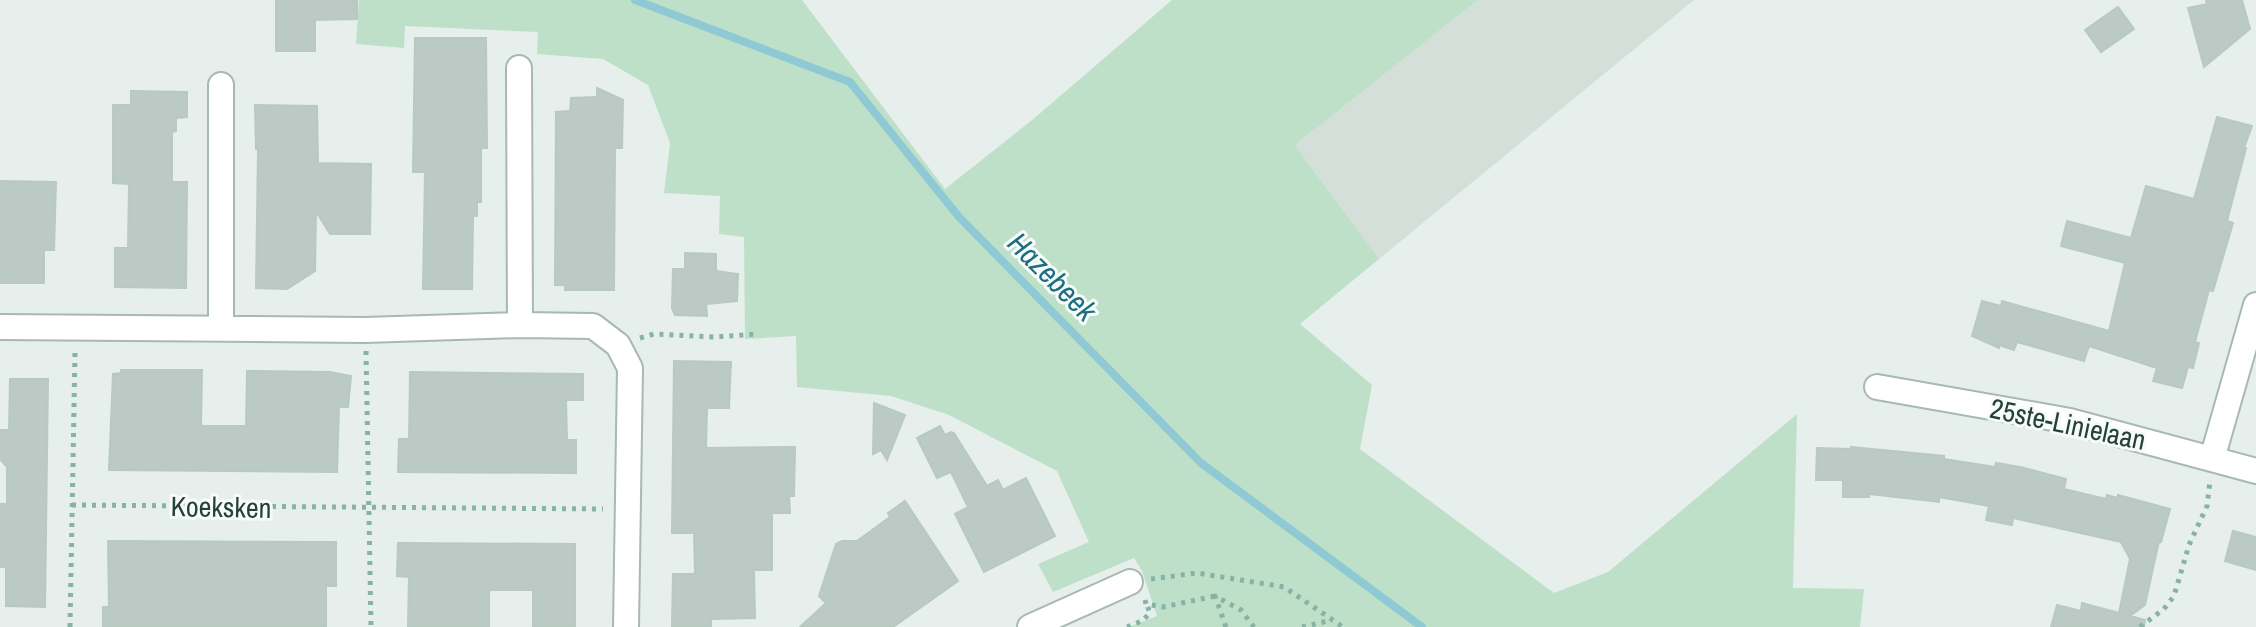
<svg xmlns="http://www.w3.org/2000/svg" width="2256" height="627" viewBox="0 0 2256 627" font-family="'Archivo Narrow',sans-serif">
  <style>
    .built { fill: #d4dfda }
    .green { fill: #bfe0c8 }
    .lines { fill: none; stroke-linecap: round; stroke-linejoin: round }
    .stream { stroke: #8ec9d4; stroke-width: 8 }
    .building { fill: #bbcac4; stroke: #b8c9c2; stroke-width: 2 }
    .minor-casing { stroke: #a8b8b2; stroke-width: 28 }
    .path { stroke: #86b3a5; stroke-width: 5; stroke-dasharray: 4 6; stroke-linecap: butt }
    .minor { stroke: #fff; stroke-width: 24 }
    .labels { text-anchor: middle; stroke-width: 6; stroke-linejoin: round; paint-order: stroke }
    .street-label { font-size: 28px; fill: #24423a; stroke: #f7fbf9 }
    .water-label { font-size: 30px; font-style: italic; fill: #1c6f80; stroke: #f7fbf9 }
  </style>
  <rect width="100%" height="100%" fill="#e6efeb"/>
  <path class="built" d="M1478,0H1694L1379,259L1295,145Z"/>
  <path class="green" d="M359,0H802L945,189L1031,121L1172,0H1478L1295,145L1379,259L1300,324L1372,385L1360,449L1554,593L1608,572L1797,414L1793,588L1864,589L1860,627H1129L1157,616L1142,571L1134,558L1053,592L1038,564L1089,542L1057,471L949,415L891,396L797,387L796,336L745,339L744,237L719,234L720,196L664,193L670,143L648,85L603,59L537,54L538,32L405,26L404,48L356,44Z"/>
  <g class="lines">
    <path class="stream" d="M635,0L850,82L959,217L1201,463L1422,627"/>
  </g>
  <path class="building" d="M276,0H357V19L315,20V51H276Z
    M2206,0H2242L2250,29L2204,67L2188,8L2207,4Z
    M2118,7L2134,29L2101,52L2085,30Z
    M415,38H486L487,148H481V202H477V216H473L472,289H423L425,172H413Z
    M597,88L623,100L622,148H615L614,290H565V285H555L556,112L570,111L571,98L597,97Z
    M131,91L187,92V117L176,118V131L172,132V182H187L186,288L115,287V248H128L129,184L113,183V105H131Z
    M255,105L317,106L318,163L371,164L370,234H330L316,211L315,271L287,289L256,288L258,149H256Z
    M2217,117L2252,126L2244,148H2246L2227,221L2233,223L2213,291L2209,290L2195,342L2199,343L2193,368L2188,367L2182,388L2153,381L2157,368L2089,346L2084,361L2017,342L2014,350L1999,345V348L1972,336L1982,301L2001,306L2002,301L2109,331L2125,263L2061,246L2067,221L2131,238L2146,186L2194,199Z
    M0,181L56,182L54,250H44V283H0Z
    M685,253L716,254V271L738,274L737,301L706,304L707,316L675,315L672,308L673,269H685Z
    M674,361L731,362L729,408H707L706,448L795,447L794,496H789L790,513H772V570H754L755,618L711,619V627H672L673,574H695L694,533H672Z
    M121,370H202L201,426H246L247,371L330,372L351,376L348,407H339L337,472L109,470L113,374L121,373Z
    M410,372L583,374V400H566L567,440H576V473L398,472L399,439H409Z
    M10,379H48L45,607L6,606V567H0V504H7V467L0,459V430H9Z
    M874,403L905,415L887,460L881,450L873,454Z
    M940,426L945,435L951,432L954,433L987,486L998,480L1003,490L1026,478L1055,536L984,572L955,514L968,507L951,472L937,478L917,438Z
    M1851,447L1944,456V459L1995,467L1996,463L2020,467L2066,479L2064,489L2106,499L2107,495L2117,498L2118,495L2170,509L2161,542L2159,541L2145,605L2130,616L2145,620L2144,627H2051L2057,605L2081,611L2082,603L2119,613L2130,559L2121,542L2013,518L2012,525L1986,520L1989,506L1939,497V502L1869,494V497H1843V480H1816L1817,448L1851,449Z
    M905,501L958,581L893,627H800L826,603L819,596L836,544L842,541H857L890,517L888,513Z
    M2233,531L2256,537V570L2225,561Z
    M108,541L336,542V586H326V627H103V607H109Z
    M398,543L575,544V627H533V590H489V627H408L409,577L397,576Z"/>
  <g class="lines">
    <defs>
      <path id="minor" d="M519,68L520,325
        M0,327L365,330L520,325L593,326L618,345L630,368L626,627
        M221,328V85
        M1877,387L2070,421L2256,471
        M2212,459L2256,305
        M1030,627L1130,582"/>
    </defs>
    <use href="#minor" class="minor-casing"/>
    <path class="path" d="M640,338L654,334L714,337L758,334
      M366,351L371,627
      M72,505L603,509
      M1151,579L1197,573L1284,587L1343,627
      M1145,600L1146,604L1163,607L1215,596
      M70,627L75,352
      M1127,627L1142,621L1150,613L1147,605
      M1226,627L1215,596L1241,610L1254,627
      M1302,627L1332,620
      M2140,627L2164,609L2174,596L2189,545L2207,506L2210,481"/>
    <use href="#minor" class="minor"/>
  </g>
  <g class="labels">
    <g class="street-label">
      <text transform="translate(2068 424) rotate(12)" y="10">25ste-Linielaan</text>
      <text transform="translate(221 507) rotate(1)" y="10">Koeksken</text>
    </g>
    <g class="water-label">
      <text transform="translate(1052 277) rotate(45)" y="10">Hazebeek</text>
    </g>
  </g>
</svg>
